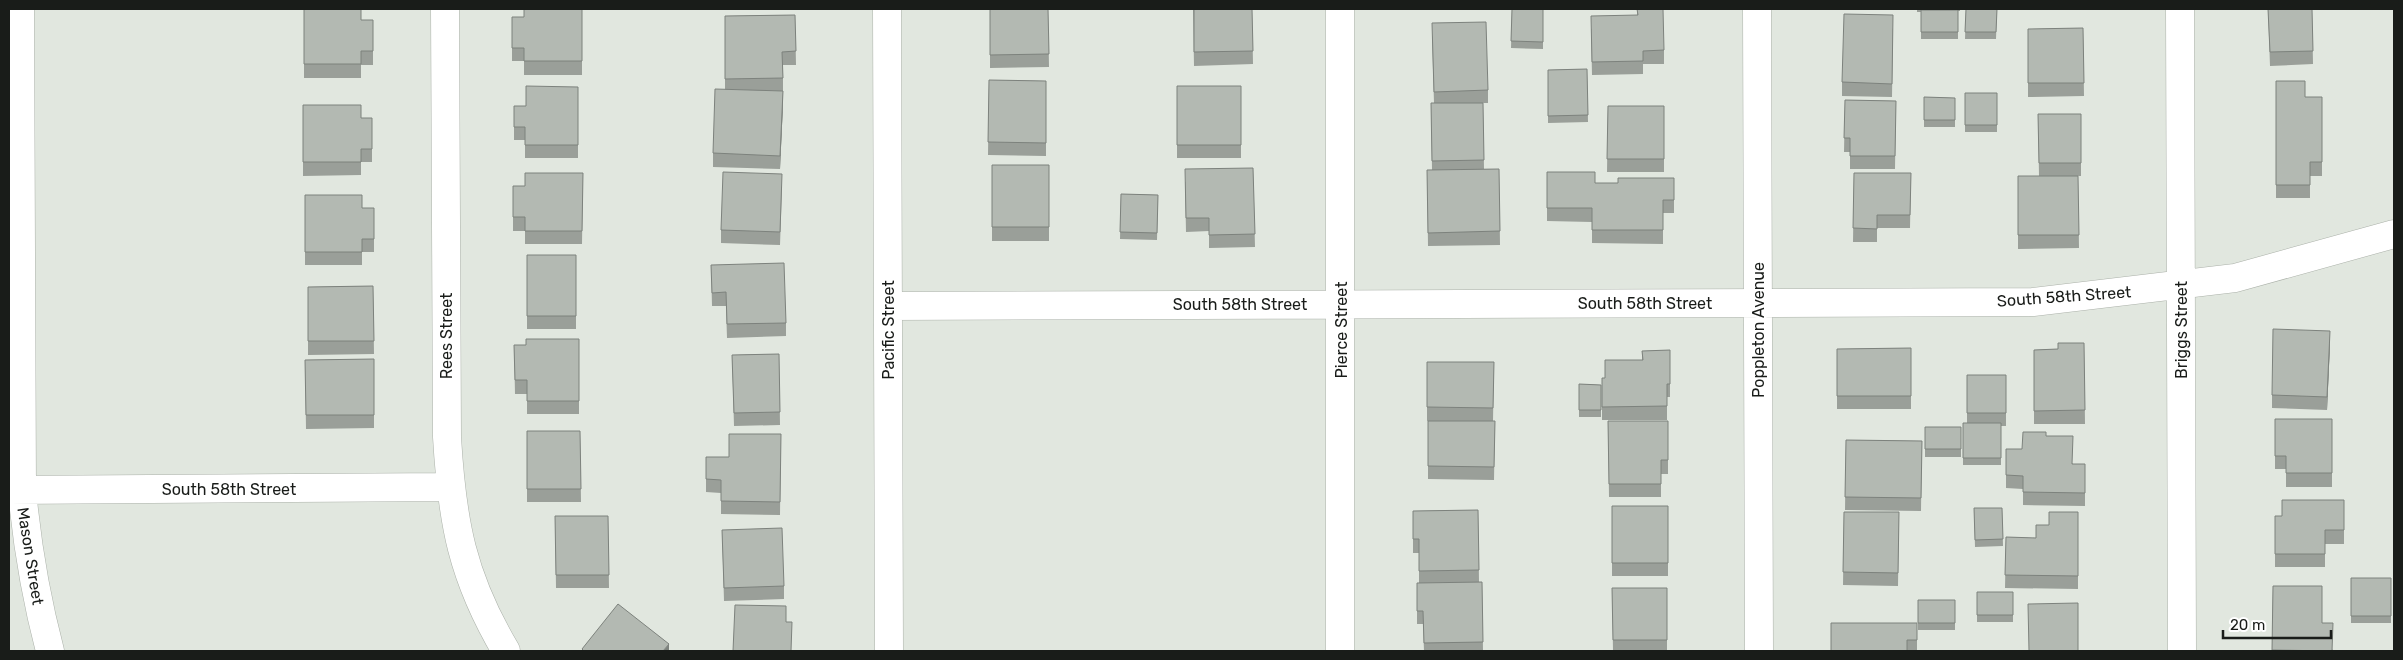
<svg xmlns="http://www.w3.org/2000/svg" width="2403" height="660" viewBox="0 0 2403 660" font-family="Rubik,sans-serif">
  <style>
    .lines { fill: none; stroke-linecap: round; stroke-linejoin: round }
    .minor-casing { stroke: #abb1a9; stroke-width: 29 }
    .minor { stroke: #fff; stroke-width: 28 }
    .wall { fill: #9a9f99 }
    .shaded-wall { fill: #7d827d }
    .building { fill: #b3b9b2; stroke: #7d827d }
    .labels { text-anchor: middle; stroke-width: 5; stroke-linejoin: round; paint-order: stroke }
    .street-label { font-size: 16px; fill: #191c19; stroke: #fff }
  </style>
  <rect width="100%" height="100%" fill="#e1e7df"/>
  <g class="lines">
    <defs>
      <path id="minor" d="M20,9L22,490C27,545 36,598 50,651
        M445,9L447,437C452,522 462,577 506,651
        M887,9L889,651
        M1757,9L1759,651
        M2180,9L2182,651
        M888,306L2033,302L2235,278L2394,234
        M9,490L450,487
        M1340,651V9"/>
    </defs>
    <use href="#minor" class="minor-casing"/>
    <use href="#minor" class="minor"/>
  </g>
  <path class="wall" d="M304,9L361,20H373V65H361V78H304Z
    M582,9V75H524V61H512V17H524Z
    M990,9H1048L1049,67L990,68Z
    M1193,9H1252L1253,64L1194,66Z
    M1512,9H1543V49L1511,48Z
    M1637,9L1664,50V64H1643V74L1592,75L1591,29L1637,15Z
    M1917,9H1960V11H1958V39H1921V12H1917Z
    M1966,9H1997L1996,39H1965Z
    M2268,9H2312L2313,64L2270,66Z
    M795,15L796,65H783V104L780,169L713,167V153L725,89V16Z
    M1893,28L1892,97L1842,96V82Z
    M2083,28L2084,96L2028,97V29Z
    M1432,36L1488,90V103H1483L1484,169H1499L1500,245L1428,246L1427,170H1432L1431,103H1434Z
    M1587,69L1588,122L1548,123V70Z
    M989,80L1046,81V156L988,155Z
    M2276,81L2305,97H2322V176H2310V198H2276Z
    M1177,86H1241V158H1177Z
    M578,87V158H525V140H514V106H526Z
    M1965,93H1997V132H1965Z
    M1924,97L1955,98V127H1924Z
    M1845,100L1896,101L1895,169H1850V152H1844Z
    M303,105L361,118H372V162H361V175L303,176Z
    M1608,106H1664V172H1607Z
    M2038,114H2081V176H2078L2079,248L2018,249V176H2039Z
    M992,165H1049V241H992Z
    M1253,168L1255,247L1209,248V231L1186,232L1185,182Z
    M1547,172L1595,183H1618L1674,178V213H1663V244L1592,243V222L1547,221Z
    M583,173L582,244H525V231H513V186H525Z
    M1854,173H1911L1910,228H1877V242H1853Z
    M782,187L780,245L721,243V230Z
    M1121,194L1158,195L1157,240L1120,239Z
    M305,195L362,208H374V252H362V265H305Z
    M527,255H576V329H527Z
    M711,265L786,323V336L727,338L726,306H712Z
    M373,286L374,354L308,355V287Z
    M579,339V414H527V394H515L514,345H526Z
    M2084,343L2085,424H2034V350L2058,349Z
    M2330,344L2327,410L2272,408V395Z
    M1911,348V409H1837V349Z
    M1670,350V397H1667V420H1602V378H1605L1642,360V351Z
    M779,354L780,425L734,426L732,355Z
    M374,359V428L306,429L305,360Z
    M1427,362H1494L1493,421H1495L1494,480L1428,479V421H1459H1427Z
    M1967,375H2006V426H2001V465H1963V423H1967Z
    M1579,384L1601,385V417H1579Z
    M2275,419H2332V487H2286V469H2275Z
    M1608,421H1668V474H1661V497H1609Z
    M1925,427H1961V457H1925Z
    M527,431H580L581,502H527Z
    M781,434L780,515L721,514V493L706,492V457H729Z
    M2046,436L2073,464H2085V506L2023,505V489L2006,488V449H2022Z
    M1846,440L1922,441L1921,511L1845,510Z
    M2344,500V544H2325V567H2275V516H2282Z
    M1612,506H1668V576H1612Z
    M1974,508H2002L2003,546L1975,547Z
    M1478,510L1479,582H1482L1483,651H1424L1423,624H1417V583H1419V553H1413V511Z
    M1844,512H1899L1898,586L1843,585Z
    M2078,512V589L2005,588L2006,537L2036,538L2049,525Z
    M555,516H608L609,588H556Z
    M722,530L784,586V599L724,601Z
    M2351,578H2391V623H2351Z
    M2273,586L2322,623L2333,651H2272Z
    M1612,588H1667V651H1613Z
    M1977,592H2013V622H1977Z
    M1918,600H1955V630H1918Z
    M1917,623V651H1831Z"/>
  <path class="shaded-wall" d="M783,91V104L780,169V156Z
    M2330,331V344L2327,410V397Z
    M669,644V651H663Z"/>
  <path class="building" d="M304,9H361V20H373V51H361V64H304Z
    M524,9H582V61H524V48H512V17H524Z
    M990,9H1048L1049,54L990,55Z
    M1194,9H1252L1253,51L1194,52Z
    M1512,9H1543V42L1511,41Z
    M1637,9H1663L1664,50L1643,51V61L1592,62L1591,16L1638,15Z
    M1966,9H1997L1996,32H1965Z
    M2268,9H2312L2313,51L2270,52Z
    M1921,10H1958V32H1921Z
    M1844,14L1893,15L1892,84L1842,82Z
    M795,15L796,51L782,52L783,78L725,79V16Z
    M1486,22L1488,90L1434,92L1432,23Z
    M2083,28L2084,83H2028V29Z
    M1587,69L1588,115L1548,116V70Z
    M989,80L1046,81V143L988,142Z
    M2276,81H2305V97H2322V162H2310V185H2276Z
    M526,86L578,87V145H525V127H514V106H526Z
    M1177,86H1241V145H1177Z
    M715,89L783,91L780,156L713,153Z
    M1965,93H1997V125H1965Z
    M1924,97L1955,98V120H1924Z
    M1845,100L1896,101L1895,156H1850V138H1844Z
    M1431,103H1483L1484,160L1432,161Z
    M303,105H361V118H372V149H361V162H303Z
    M1608,106H1664V159H1607Z
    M2038,114H2081V163H2039Z
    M992,165H1049V227H992Z
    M1253,168L1255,234L1209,235V218H1186L1185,169Z
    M1499,169L1500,231L1428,233L1427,170Z
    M723,172L782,174L780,232L721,230Z
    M1547,172H1595V183H1618V178H1674V200H1663V230H1592V208H1547Z
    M525,173H583L582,231H525V217H513V186H525Z
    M1854,173H1911L1910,215H1877V229L1853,228Z
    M2018,176H2078L2079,235H2018Z
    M1121,194L1158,195L1157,233L1120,232Z
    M305,195H362V208H374V239H362V252H305Z
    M527,255H576V316H527Z
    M784,263L786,323L727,324L726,292L712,293L711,265Z
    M373,286L374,341H308V287Z
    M2273,329L2330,331L2327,397L2272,395Z
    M526,339H579V401H527V380H515L514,345H526Z
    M2058,343H2084L2085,410L2034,411V350L2058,349Z
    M1911,348V396H1837V349Z
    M1670,350V384H1667V406L1602,407V378H1605V360H1643L1642,351Z
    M779,354L780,412L734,413L732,355Z
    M374,359V415H306L305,360Z
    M1427,362H1494L1493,408L1427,407Z
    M1967,375H2006V413H1967Z
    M1579,384L1601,385V410H1579Z
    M2275,419H2332V473H2286V456H2275Z
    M1428,421H1495L1494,467L1428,466Z
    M1608,421H1668V460H1661V484H1609Z
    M1963,423H2001V458H1963Z
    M1925,427H1961V449H1925Z
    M527,431H580L581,489H527Z
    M2023,432H2046V436H2073L2072,464H2085V493L2023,492V476L2006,475V449H2022Z
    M729,434H781L780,502L721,501V480L706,479V457H729Z
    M1846,440L1922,441L1921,498L1845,497Z
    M2282,500H2344V530H2325V554H2275V516H2282Z
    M1612,506H1668V563H1612Z
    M1974,508H2002L2003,539L1975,540Z
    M1478,510L1479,570L1419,571V539H1413V511Z
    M1844,512H1899L1898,573L1843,572Z
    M2049,512H2078V576L2005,575L2006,537L2036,538V525H2049Z
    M555,516H608L609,575H556Z
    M782,528L784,586L724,588L722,530Z
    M2351,578H2391V616H2351Z
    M1482,582L1483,642L1424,643L1423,611H1417V583Z
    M2273,586H2322V623H2333L2332,651L2272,650Z
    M1612,588H1667V640H1613Z
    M1977,592H2013V615H1977Z
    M1918,600H1955V623H1918Z
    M2078,603V651H2029L2028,604Z
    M618,604L669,644L663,651H584L582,649Z
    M735,605L786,606V622H792L791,651H733Z
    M1831,623H1917V640H1907V651H1831Z"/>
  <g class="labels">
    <g class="street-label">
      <text transform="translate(2064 296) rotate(-4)" y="6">South 58th Street</text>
      <text x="1645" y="309">South 58th Street</text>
      <text x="1240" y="310">South 58th Street</text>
      <text transform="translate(888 330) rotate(-90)" y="6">Pacific Street</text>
      <text transform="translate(1341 330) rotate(-90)" y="6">Pierce Street</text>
      <text transform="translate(1758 330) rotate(-90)" y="6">Poppleton Avenue</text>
      <text transform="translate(2181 330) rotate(-90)" y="6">Briggs Street</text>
      <text transform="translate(446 336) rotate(-90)" y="6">Rees Street</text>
      <text x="229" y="495">South 58th Street</text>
      <text transform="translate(31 556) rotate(81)" y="6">Mason Street</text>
    </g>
  </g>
  <rect width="2403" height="660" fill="none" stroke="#191c19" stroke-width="20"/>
  <path d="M2223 630v8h108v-8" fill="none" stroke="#191c19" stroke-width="2.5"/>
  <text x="2230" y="630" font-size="15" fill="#191c19" stroke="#ffffff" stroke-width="4" paint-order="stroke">20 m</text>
</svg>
